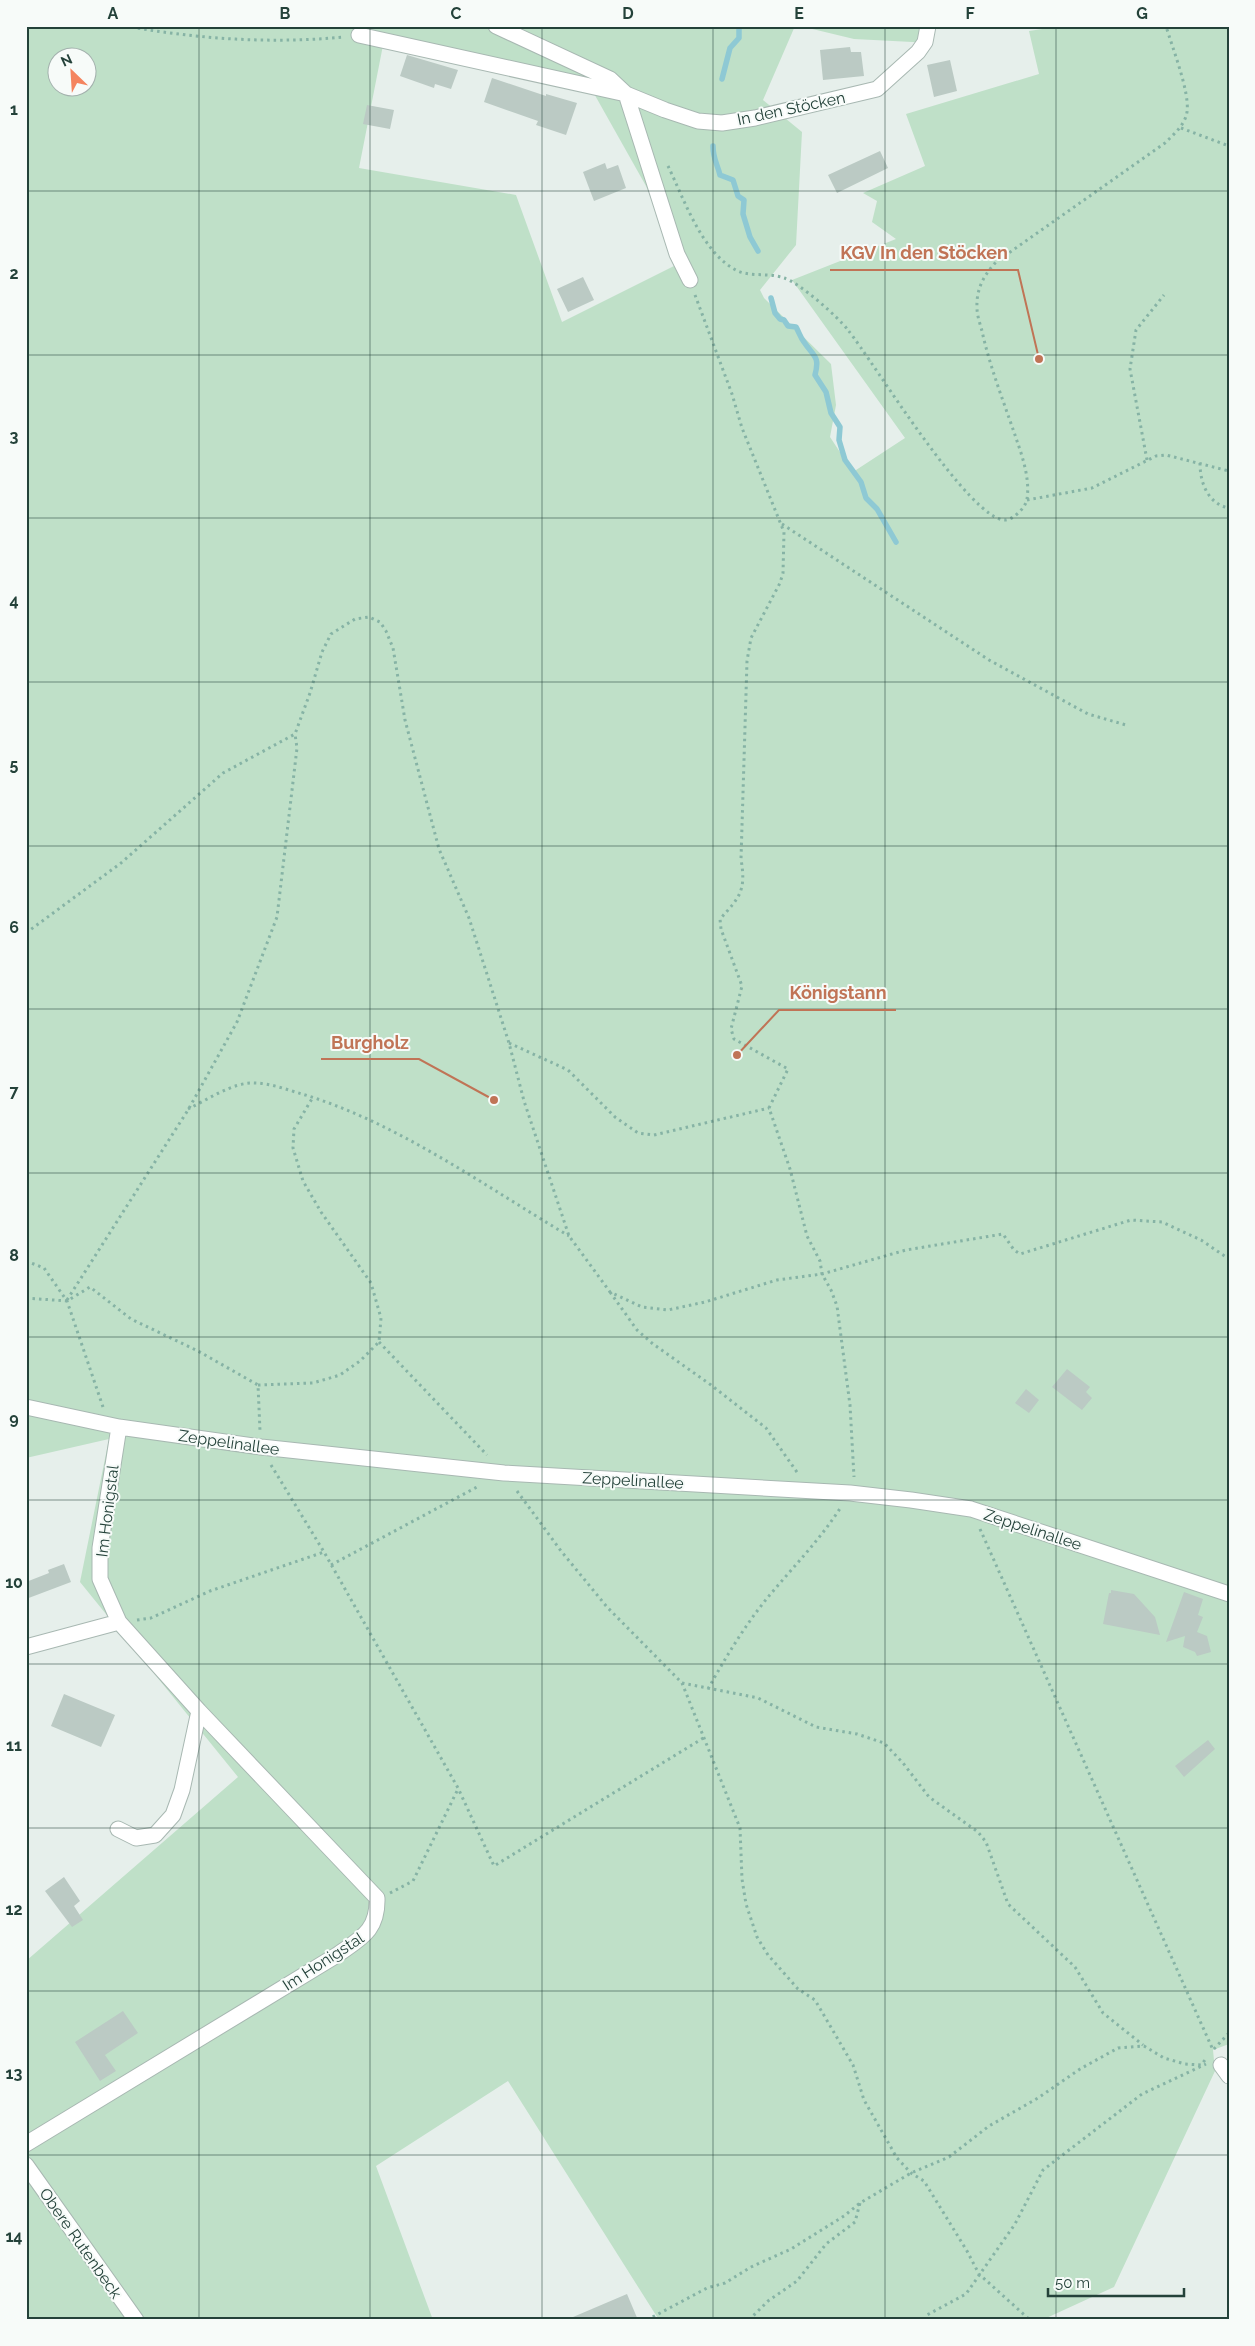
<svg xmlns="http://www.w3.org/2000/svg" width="1255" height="2346" viewBox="0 0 1255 2346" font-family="Raleway,sans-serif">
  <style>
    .green { fill: #bfe0c8; fill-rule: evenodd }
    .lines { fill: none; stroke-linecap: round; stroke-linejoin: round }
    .stream { stroke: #8ec9d4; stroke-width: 5.5 }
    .building { fill: #bbcac4 }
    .minor-casing { stroke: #a8b8b2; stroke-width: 17 }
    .path { stroke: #86b3a5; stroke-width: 3; stroke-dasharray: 2.5 4; stroke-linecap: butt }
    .minor { stroke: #fff; stroke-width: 15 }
    .grid { fill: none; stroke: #24423a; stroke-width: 1; stroke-opacity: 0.55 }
    .labels { text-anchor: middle; stroke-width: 4; stroke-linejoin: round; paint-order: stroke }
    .street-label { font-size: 16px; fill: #24423a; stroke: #f7fbf9 }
    .leader { fill: none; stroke: #c07456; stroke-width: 2 }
    .callout-dot { fill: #c07456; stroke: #f7fbf9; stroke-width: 2 }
    .callout-label { font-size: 18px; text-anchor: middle; font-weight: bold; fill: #c07456; stroke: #f7fbf9; stroke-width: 4; stroke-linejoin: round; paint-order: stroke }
    .neatline { fill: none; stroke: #24423a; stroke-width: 2 }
    .grid-label { font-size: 16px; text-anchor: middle; font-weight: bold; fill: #24423a }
  </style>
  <rect width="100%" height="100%" fill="#e6efeb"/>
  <path class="green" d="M26,26H795L763,100L802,132L796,245L760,290L764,298L831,364L836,405L830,437L853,472L905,438L792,280L896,239L872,222L877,201L863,193L925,166L906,114L1039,74L1029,31L1062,26H1229V2044L1213,2050L1215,2071L1114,2287L1042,2320H659L508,2081L376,2166L433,2320H26V1961L238,1777L80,1582L109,1439L26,1458ZM385,35L592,90L646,186L680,263L562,322L516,195L359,168ZM58,58H88V88H58Z
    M800,26H933L932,43L854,39Z"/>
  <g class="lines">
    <path class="stream" d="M722,79L730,48L739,38V26
      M713,146C713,159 717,163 720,175L733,180L738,196L744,200L743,214L750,237L758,251
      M771,298L775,313L780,319L784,320L788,326L796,327C799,332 800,337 804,342C814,357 820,356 815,375L826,392L831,413L840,427L839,440L845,460L861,482L866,498L877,509L896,542"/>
  </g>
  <path class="building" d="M850,47L851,52H861L864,76L823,80L820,50Z
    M407,55L458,70L451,89L435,84L434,88L400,76Z
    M950,60L957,91L934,97L927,65Z
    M492,78L546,96V94L577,103L566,135L536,125L538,121L484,102Z
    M367,105L394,110L390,129L363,124Z
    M880,151L888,168L837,193L828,175Z
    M605,163L607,169L618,165L626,188L594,201L583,172Z
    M583,277L594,300L568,312L557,289Z
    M1067,1369L1090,1387L1086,1392L1092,1398L1082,1410L1052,1387Z
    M1026,1389L1039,1400L1029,1413L1015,1403Z
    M64,1564L71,1582L26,1599V1582L49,1573L48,1570Z
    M1111,1590L1134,1594L1155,1617L1160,1635L1103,1624L1109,1593H1111Z
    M1184,1592L1203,1599L1198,1615L1203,1617L1197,1632L1207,1636L1211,1652L1197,1656L1195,1652L1183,1647L1185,1636L1166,1642Z
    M64,1694L115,1715L101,1747L51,1726Z
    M1208,1740L1215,1749L1184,1777L1175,1766Z
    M64,1877L80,1901L74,1906L83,1920L72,1927L45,1891Z
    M123,2011L138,2033L105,2055L116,2071L100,2081L75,2042Z
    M627,2294L638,2320H566Z"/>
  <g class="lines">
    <defs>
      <path id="minor" d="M496,26L610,79L626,94L677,254L690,280
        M359,35L626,94L665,110L698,121L722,123L755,118L877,89L918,52L925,42L928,26
        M26,1407L119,1427L261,1447L504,1473L850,1493L911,1500L971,1509L1229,1594
        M26,1647L119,1622
        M118,1829L136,1838L155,1835L173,1815L182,1790L199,1711
        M1221,2065L1229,2076
        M26,2144L337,1955C361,1938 378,1931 377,1898L199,1711L119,1622L100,1579V1548L119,1427
        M26,2165L136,2320"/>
    </defs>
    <use href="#minor" class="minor-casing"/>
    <path class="path" d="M125,26C198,39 270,44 344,37
      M1181,128L1229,146
      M668,166C684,199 701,250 734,269C749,278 768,272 784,278C800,283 838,317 848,330C873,361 971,523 1006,520C1014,519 1026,507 1027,499C1030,480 1023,458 1017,441C1005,405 990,368 982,331C980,324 977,315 977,308C976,289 984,275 996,262L1165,143C1174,134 1185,125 1187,112C1190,92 1172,47 1166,26
      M695,295L732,394L742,428L784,532L783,573L780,583L751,638L747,661L741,859C746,890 741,896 720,919L721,929L742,986L731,1029L734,1039L788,1069L769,1108L790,1169L807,1236L820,1261L822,1274L831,1290L837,1306L850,1405L854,1477
      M1147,460L1130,369L1136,330L1164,295
      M1200,463C1200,483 1208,504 1229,508
      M1027,500L1092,488L1156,456L1166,455L1229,471
      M782,524L989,660L1088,714L1126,725
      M26,933L121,863L223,773L295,734L310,693L322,652L331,634L355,619L369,617L380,622L386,631L393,648L405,720L439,849L469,918L509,1043L524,1101L569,1236L610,1292L642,1307L668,1310L705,1302L777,1280L822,1274L906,1250L1003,1234L1014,1250L1020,1254L1131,1220L1162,1222L1201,1240L1229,1259
      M509,1043L568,1070L615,1117L638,1133L654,1135L769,1108
      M188,1109C207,1100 233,1082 254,1083C270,1083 288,1090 302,1094C396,1122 485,1186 569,1236
      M26,1261L44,1268L67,1301L103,1407
      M610,1292L637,1330L653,1344L711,1385L766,1428L799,1475
      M26,1298L67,1301L90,1287L131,1319L198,1351L258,1385L260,1431
      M67,1300L188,1110L237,1022L277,917L297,748L295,734
      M379,1342L487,1455
      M258,1385L313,1383L340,1375L360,1361L379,1342L381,1318L371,1283L321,1212L303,1181L293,1148L294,1129L313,1097
      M271,1465L324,1552L458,1788L494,1866L705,1737
      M517,1491L561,1551L607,1607L682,1683L740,1828L742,1879L746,1904L757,1937L768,1955L798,1989L815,2000L853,2065L864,2100L897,2158L911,2173L924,2181L967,2251L979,2274L1030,2320
      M980,1529L1213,2050L1229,2033
      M331,1565L477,1487
      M137,1620L151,1618L210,1591L324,1552
      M682,1683L758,1698L816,1727L857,1734L884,1743L903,1763L929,1797L978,1832L986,1842L1008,1904L1075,1967L1103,2013L1143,2045
      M708,1689C727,1655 748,1620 774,1590C797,1563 821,1538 841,1507
      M390,1893L413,1881L458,1789
      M647,2320L707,2288L725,2283L751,2267L791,2249L844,2216L860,2203L911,2173L949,2157L989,2126L1038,2098L1080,2069L1118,2048L1144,2046L1164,2058L1185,2064L1201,2065L1205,2060
      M749,2320L768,2301L797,2281L826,2244L855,2222L860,2203
      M924,2320L927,2315L966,2294L1015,2224L1043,2170L1142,2094L1206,2064"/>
    <use href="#minor" class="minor"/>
  </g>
  <path class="grid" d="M199,26V2320M370,26V2320M542,26V2320M713,26V2320M885,26V2320M1056,26V2320M26,191H1229M26,355H1229M26,518H1229M26,682H1229M26,846H1229M26,1009H1229M26,1173H1229M26,1337H1229M26,1500H1229M26,1664H1229M26,1828H1229M26,1991H1229M26,2155H1229"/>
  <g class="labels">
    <g class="street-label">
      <text transform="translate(791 108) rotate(-12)" y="6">In den Stöcken</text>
      <text transform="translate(229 1442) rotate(8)" y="6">Zeppelinallee</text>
      <text transform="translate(633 1480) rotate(3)" y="6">Zeppelinallee</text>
      <text transform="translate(107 1511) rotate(-83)" y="6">Im Honigstal</text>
      <text transform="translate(1033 1529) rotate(18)" y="6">Zeppelinallee</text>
      <text transform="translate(323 1961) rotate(-33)" y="6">Im Honigstal</text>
      <text transform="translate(81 2243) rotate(55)" y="6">Obere Rutenbeck</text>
    </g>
  </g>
  <path class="leader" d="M1039 359L1018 270H830M737 1055L779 1010H896M494 1100L419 1059H321"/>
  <g class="callout-dot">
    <circle cx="1039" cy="359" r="5"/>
    <circle cx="737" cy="1055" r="5"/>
    <circle cx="494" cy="1100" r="5"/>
  </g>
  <g class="callout-label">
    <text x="924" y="259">KGV In den Stöcken</text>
    <text x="838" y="999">Königstann</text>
    <text x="370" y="1049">Burgholz</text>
  </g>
  <rect width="1255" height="2346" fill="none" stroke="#f7fbf9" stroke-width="55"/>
  <g transform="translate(72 72) rotate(335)"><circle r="24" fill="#f7fbf9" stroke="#a3b1ad"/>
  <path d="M0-4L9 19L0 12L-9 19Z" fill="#f4845f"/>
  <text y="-8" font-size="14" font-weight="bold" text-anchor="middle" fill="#24423a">N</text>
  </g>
  <path d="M1048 2288v8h136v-8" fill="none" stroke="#24423a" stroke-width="2.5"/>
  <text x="1055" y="2288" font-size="15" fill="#24423a" stroke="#f7fbf9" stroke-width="4" paint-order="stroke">50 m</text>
  <rect x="28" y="28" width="1200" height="2290" class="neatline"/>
  <g class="grid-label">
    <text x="113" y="19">A</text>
    <text x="285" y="19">B</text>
    <text x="456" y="19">C</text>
    <text x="628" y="19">D</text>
    <text x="799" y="19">E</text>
    <text x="970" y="19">F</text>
    <text x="1142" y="19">G</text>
    <text x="14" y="115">1</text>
    <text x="14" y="279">2</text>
    <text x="14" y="442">3</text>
    <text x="14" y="606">4</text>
    <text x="14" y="770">5</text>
    <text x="14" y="933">6</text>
    <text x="14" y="1097">7</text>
    <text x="14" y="1261">8</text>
    <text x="14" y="1424">9</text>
    <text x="14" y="1588">10</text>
    <text x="14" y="1751">11</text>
    <text x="14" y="1915">12</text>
    <text x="14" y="2079">13</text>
    <text x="14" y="2242">14</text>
  </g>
</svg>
